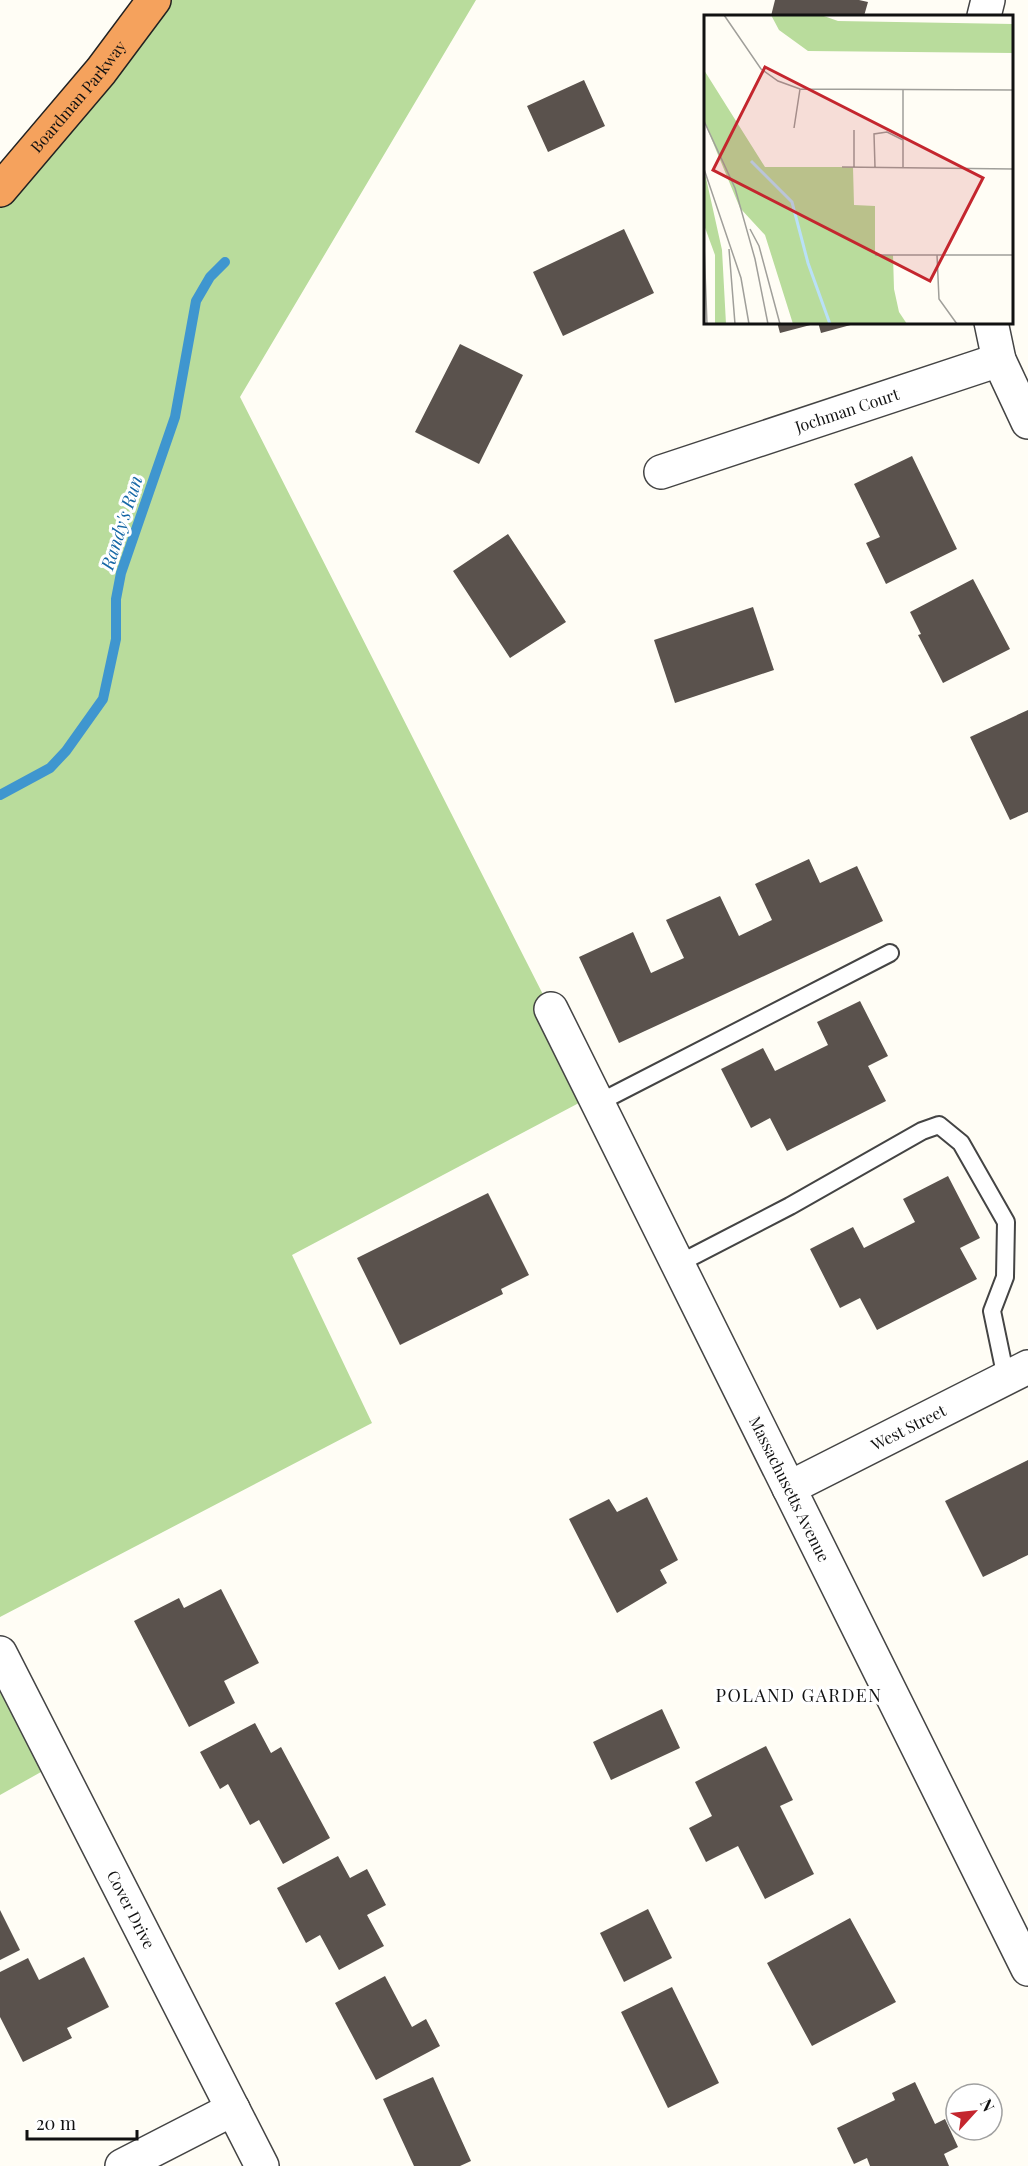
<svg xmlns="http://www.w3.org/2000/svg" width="1028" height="2166" viewBox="0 0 1028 2166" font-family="'Playfair Display',serif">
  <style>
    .forest { fill: #b9dc9c }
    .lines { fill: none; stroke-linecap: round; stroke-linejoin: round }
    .stream { stroke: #3f96cf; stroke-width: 10 }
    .building { fill: #5a524d }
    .lane-casing { stroke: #444; stroke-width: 20 }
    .street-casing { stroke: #444; stroke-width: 36 }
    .highway-casing { stroke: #222; stroke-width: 36 }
    .lane { stroke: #fff; stroke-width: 16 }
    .street { stroke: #fff; stroke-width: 33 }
    .highway { stroke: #f5a25d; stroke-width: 33 }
    .labels { text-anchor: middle; stroke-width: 6; stroke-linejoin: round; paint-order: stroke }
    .street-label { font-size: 16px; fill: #111; stroke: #fff }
    .water-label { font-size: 18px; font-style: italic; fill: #1768a6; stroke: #fff }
    .neighbourhood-label { font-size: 18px; letter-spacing: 1.5px; fill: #111; stroke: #fff }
    .inset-river { fill: none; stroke: #b9e0f7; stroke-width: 3 }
    .inset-road { fill: none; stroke: #a09f9a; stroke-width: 1.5 }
    .view { fill: #c4262e; fill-opacity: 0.15; stroke: #c4262e; stroke-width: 3 }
    .inset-edge { fill: none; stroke: #111; stroke-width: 3 }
  </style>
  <rect width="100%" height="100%" fill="#fffdf5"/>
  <path class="forest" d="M154,0H476L240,397L594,1095L292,1255L372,1423L0,1617V190Z
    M0,1653L57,1763L0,1795Z"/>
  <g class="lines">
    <path class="stream" d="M0,795L50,768L66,751L103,699L116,639V599L121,573L175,417L196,301L210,277L225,262"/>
  </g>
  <path class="building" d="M775,0H859L868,2L864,16H771Z
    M584,80L605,126L548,152L527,106Z
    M624,229L654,293L563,336L533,272Z
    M777,322H818V323L780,333Z
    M818,322H858V323L821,333Z
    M460,344L523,375L479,464L415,432Z
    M912,456L957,549L886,584L866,543L880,537L854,484Z
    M508,534L566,622L510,658L453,571Z
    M973,579L1010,649L943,683L918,635L921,634L910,612Z
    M753,607L774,670L675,703L654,640Z
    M1028,710V812L1010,820L970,737Z
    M809,859L820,883L857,866L883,921L619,1043L579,957L633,932L651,973L684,958L666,920L720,896L739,936L772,920L755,884Z
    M860,1001L888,1056L868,1066L886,1101L787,1151L770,1118L751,1128L721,1069L763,1048L775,1071L828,1045L817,1022Z
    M948,1176L980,1238L960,1248L977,1279L877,1330L860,1298L840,1308L810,1249L853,1227L864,1248L915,1222L903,1199Z
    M488,1193L529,1275L501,1289L503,1294L400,1345L357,1258Z
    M1028,1460V1555L983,1577L945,1501Z
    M647,1497L678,1560L660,1570L667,1583L617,1613L569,1519L609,1499L617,1512Z
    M221,1589L259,1663L224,1681L235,1703L189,1727L134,1621L179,1598L184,1608Z
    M662,1709L680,1748L611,1780L593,1742Z
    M255,1723L271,1753L281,1747L330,1838L283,1864L259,1820L250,1825L228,1784L220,1789L200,1752Z
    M766,1746L793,1800L780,1806L814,1874L765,1899L738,1846L706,1862L689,1828L712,1816L695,1782Z
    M338,1856L350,1878L367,1869L386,1905L367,1915L384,1946L339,1970L320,1935L306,1943L277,1888Z
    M648,1909L672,1958L624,1982L600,1933Z
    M0,1910L20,1950L0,1960Z
    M850,1918L896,2002L812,2046L767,1963Z
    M84,1957L109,2007L67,2028L72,2038L23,2062L0,2017V1972L28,1958L39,1980Z
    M385,1976L412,2027L426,2019L440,2046L376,2080L335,2003Z
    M672,1987L719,2083L668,2108L621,2012Z
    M433,2077L471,2161L460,2166H414L383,2099Z
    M915,2082L935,2124L945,2119L958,2147L944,2154L949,2166H870L867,2158L854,2164L837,2128L895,2100L892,2093Z"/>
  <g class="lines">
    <defs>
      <path id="lane" d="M598,1103L890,953
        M678,1264L790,1206L922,1131L939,1125L961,1143L1006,1222L1005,1277L992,1311L1006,1378"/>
      <g id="street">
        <path d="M984,16L988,0"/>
        <path d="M991,322L999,360L1028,422"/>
        <path id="s1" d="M661,472L999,360"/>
        <path id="s2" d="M551,1009L1028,1969"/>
        <path id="s3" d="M789,1488L1028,1367"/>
        <path id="s4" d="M0,1653L262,2166"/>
        <path d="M122,2166L233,2109"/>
      </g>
      <g id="highway">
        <path id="s5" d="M0,190L101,71L154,0"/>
      </g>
    </defs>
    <use href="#lane" class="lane-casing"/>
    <use href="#street" class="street-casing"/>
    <use href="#highway" class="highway-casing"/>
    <use href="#lane" class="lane"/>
    <use href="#street" class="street"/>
    <use href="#highway" class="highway"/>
  </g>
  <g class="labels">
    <g class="street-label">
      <text dy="6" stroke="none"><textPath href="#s5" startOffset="122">Boardman Parkway</textPath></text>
      <text dy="6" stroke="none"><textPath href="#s1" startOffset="196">Jochman Court</textPath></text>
      <text dy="6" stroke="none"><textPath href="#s3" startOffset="134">West Street</textPath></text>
      <text dy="6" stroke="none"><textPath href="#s2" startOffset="536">Massachusetts Avenue</textPath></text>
      <text dy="6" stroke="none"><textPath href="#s4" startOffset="288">Cover Drive</textPath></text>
    </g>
    <g class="water-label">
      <text transform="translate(122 523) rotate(-72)" y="6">Randy's Run</text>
    </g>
    <g class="neighbourhood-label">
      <text x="799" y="1702">POLAND GARDEN</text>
    </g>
  </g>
  <g transform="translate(704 15)">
    <rect width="309" height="309" fill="#fffdf5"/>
    <path d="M67,0H117L134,6L309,9V38L104,36L75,15ZM0,55L61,152H149L150,190L171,191V240H189L190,274L195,297L203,309H89L61,220L36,193L0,106ZM0,154L18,235L22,309H11V240L0,210Z" fill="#b9dc9c"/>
    <path class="inset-river" d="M47,146L88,187L104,248L126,309"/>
    <path class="inset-road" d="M20,0L57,54L74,66L96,74L309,75M0,106L31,173L51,244L64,309M90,113L96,74M150,115V152M138,152L309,154M171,152L170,119L183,117L199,125M199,152V74M0,154L37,263L45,309M46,214L55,231L76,309M0,229L3,309M25,234L31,309M171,240H309M233,240L235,284L253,309"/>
    <path class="view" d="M61,52L279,163L226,266L9,155Z"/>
    <rect width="309" height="309" class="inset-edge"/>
  </g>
  <g transform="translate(974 2112) rotate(63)"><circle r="28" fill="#ffffff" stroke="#a0a0a0" stroke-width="1.5"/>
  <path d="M0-4.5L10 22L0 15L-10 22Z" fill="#c4262e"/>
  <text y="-9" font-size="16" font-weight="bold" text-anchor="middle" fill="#111111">N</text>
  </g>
  <path d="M27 2130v9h110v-9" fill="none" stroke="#111111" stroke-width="3"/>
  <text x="36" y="2130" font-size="18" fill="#111111" stroke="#ffffff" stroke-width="4.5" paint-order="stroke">20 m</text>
</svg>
